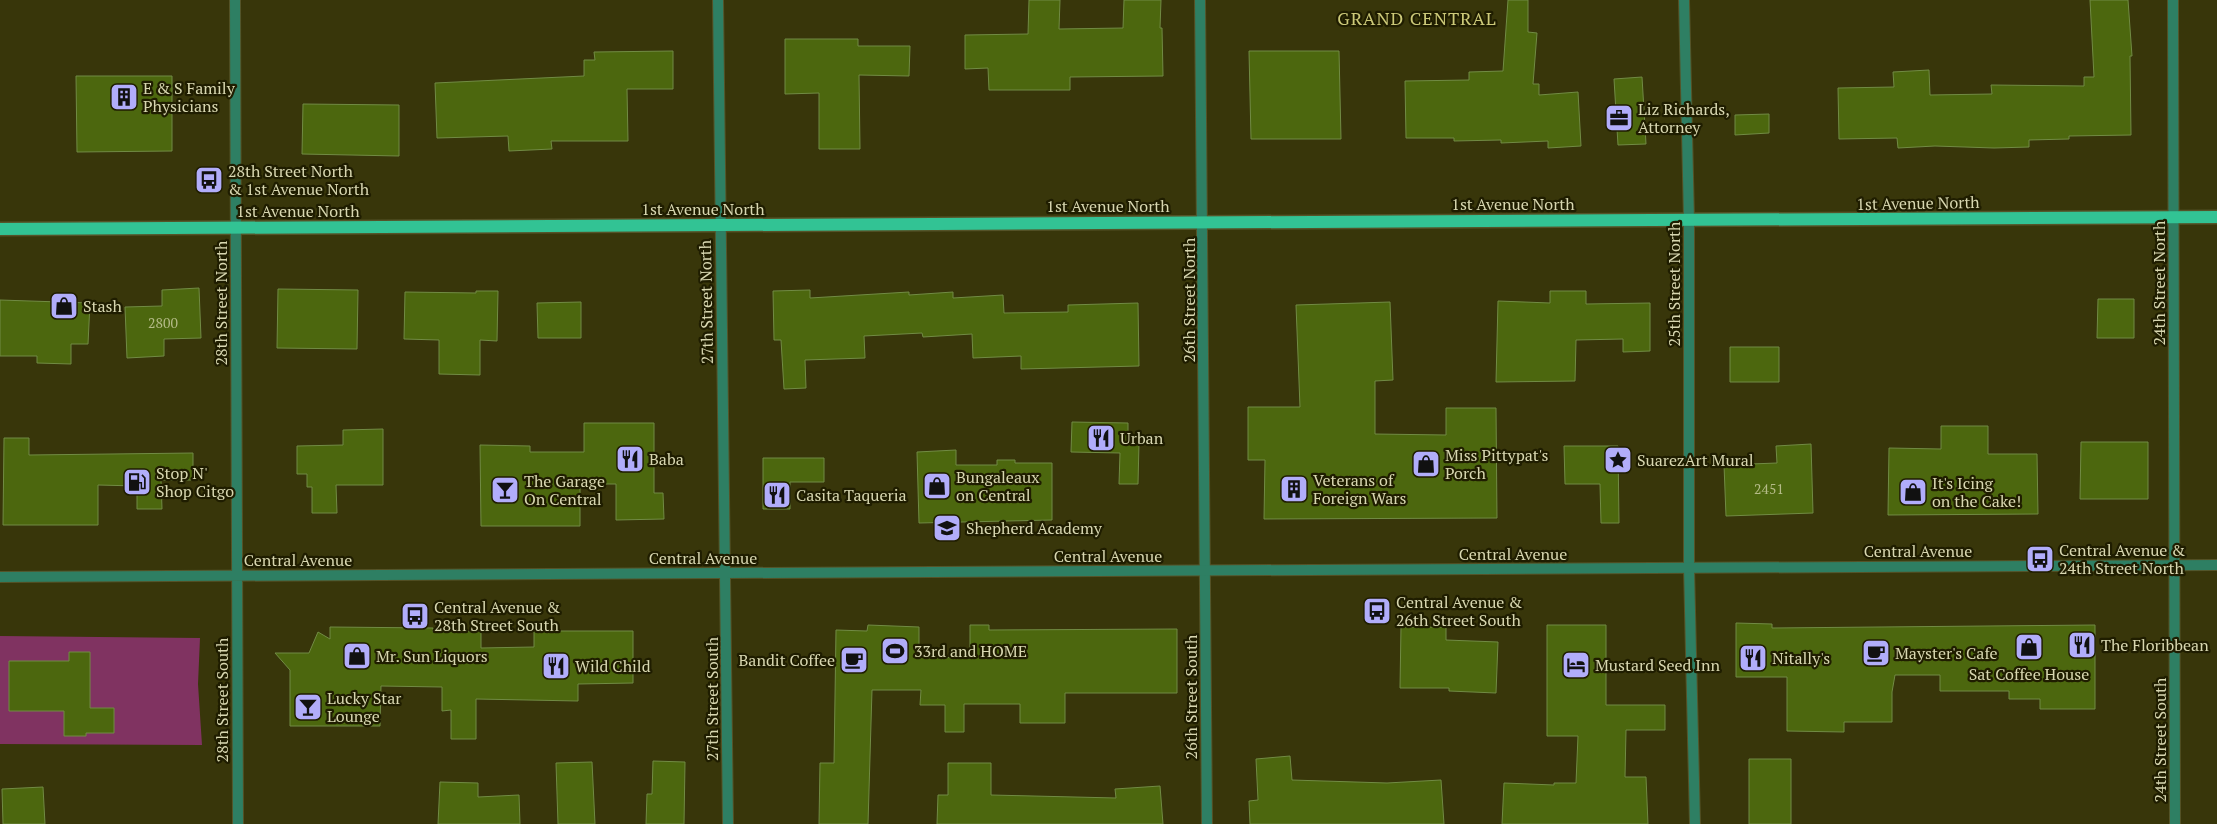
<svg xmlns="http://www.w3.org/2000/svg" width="2217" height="824" viewBox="0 0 2217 824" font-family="'PT Serif',serif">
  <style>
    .green { fill: #803361 }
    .building { fill: #4c670e; stroke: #718b44 }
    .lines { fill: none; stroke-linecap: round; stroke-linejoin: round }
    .minor-casing { stroke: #555328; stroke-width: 12 }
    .tertiary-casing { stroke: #555328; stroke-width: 12 }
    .primary-casing { stroke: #555328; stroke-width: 15 }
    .minor { stroke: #2e7f63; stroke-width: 10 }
    .tertiary { stroke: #2e7f63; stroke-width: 10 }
    .primary { stroke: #32c394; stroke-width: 12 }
    .labels { text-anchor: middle; stroke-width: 4.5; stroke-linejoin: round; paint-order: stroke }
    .number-label { font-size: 14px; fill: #b5bb88 }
    .poi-label { font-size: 16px; fill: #d8d7b0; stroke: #1f1d00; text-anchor: start }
    .street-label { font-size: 16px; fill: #d8d7b0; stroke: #1f1d00 }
    .neighbourhood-label { font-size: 18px; letter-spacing: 1px; fill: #cdca79; stroke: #1f1d00 }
  </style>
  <rect width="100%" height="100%" fill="#38360a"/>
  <path class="green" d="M0,636L200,638L198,684L202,745L0,744Z"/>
  <path class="building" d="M1029,0H1060L1059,29L1123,28L1124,0H1161L1160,28H1162L1163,76L1070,77V90H989L988,68L965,69V35L1028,34Z
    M1508,0H1528V32L1537,33L1533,84H1539V95L1578,92L1581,146L1548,148V141L1501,143V140L1454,141V138H1406L1405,81L1469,80V72L1503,71Z
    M2090,0H2128L2132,56H2130L2131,135L2069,136V139L2029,140V147L1994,148L1935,146L1898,148L1897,138L1839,139L1838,88L1894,87L1893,72L1929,70L1930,95L1992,94L1991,85L2084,86V77H2094Z
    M785,39H858V46H910L909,76L859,75L860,149H819V93L785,94Z
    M673,51V89H627L628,141H551L552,149L509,151L508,136L437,138L435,83L584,76V60H595L594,52Z
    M1249,51H1339L1341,139H1251Z
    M76,76H172V151L77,152Z
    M1642,77L1646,144L1618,145L1614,79Z
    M303,104L399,105V156L302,154Z
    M1769,114V133L1735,135V115Z
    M199,288L201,338L164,339V356L127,358L125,307L162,306V290Z
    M278,289L358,290L357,349L277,348Z
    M810,290V298L909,292V295L953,292V298L1003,295L1004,313L1068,312V305L1138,303L1139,366L1021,369V356L973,358L972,334L923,337L922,333L864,336L865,358L805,360L806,388L784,389L781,340H774L773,291Z
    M476,291H498L497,341L480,340V375L439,374V340L404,339L405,292L476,293Z
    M1550,291H1586V304L1650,303V351L1623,352V339L1576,340L1575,381L1496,382L1498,301L1550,303Z
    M2098,299H2134V338H2097Z
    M0,300L90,303L88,344H71V364L37,363V356H0Z
    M581,302V338H538L537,303Z
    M1390,302L1393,380L1375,381V434L1446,435V408H1496L1497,518L1264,519L1265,460H1248V407H1300L1296,305Z
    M1730,347H1779V382H1730Z
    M1072,422L1128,423V443H1139L1138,484H1119L1120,453L1071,452Z
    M584,423H654V493H663L664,519L616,520V484H580V526H481L480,445L530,446V452H584Z
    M1941,426H1988V454H2037L2038,514L1888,515L1889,448L1941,449Z
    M383,429V485H336L337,513H312V487H307V474H297V446L343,445V430Z
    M4,438H29V455L193,453V480H161L162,509H137V486L98,485V525H3Z
    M2081,442H2148V499H2080Z
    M1811,444L1813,513L1726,516L1724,465L1777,463L1776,446Z
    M1564,446H1618L1619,523H1601L1600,484H1565Z
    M956,450V465H997V460H1015V463H1052V520L919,523L917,452Z
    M763,458H824V482H790V509H763Z
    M1736,623L1772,624V628L2095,625V709H2040V699H2009V691H1940V675H1895L1892,692V722H1844V732L1787,731V677H1736Z
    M868,625L919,627V657L970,658V625H989V630L1177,629V693H1065V723H1020V704H964V732H945V705H920L921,690H872L868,824H819L820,763H834L836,630L867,631Z
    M1547,625H1606V705H1665V730H1626L1625,777H1646L1648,824H1502L1504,783L1554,785V783H1576L1578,736H1547Z
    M330,627L433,628V632L481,631V648L534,647V631H633V683L578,684V701L476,699V739H451V710L442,711V687L381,686L380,726H290V670L275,653H309L318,632L330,639Z
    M1401,627H1446V640L1498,642L1496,693L1449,691V688H1400Z
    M69,652H90V708H114V733H86V736H64V711H9V661H69Z
    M1290,756L1292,780L1387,783L1441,780L1444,824H1250L1249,801L1258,800L1256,759Z
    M1749,759H1791V824H1749Z
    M653,761L685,762L684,824H646L647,794H652Z
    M592,762L595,824H558L556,763Z
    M948,763H991V795L1116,798L1115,789L1160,786L1163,824H937L938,795H948Z
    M440,782L478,783V797L519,795L520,824H438Z
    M43,787L45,824H3L2,789Z"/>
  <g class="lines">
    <defs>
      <path id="minor" d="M718,0L728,824
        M1200,0L1207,824
        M1684,0L1689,220V568L1695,824
        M2173,0L2175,824"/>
      <path id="tertiary" d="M235,0L238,824
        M0,577L2217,565"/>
      <path id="primary" d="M0,229L2217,217"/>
    </defs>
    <use href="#minor" class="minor-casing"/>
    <use href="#tertiary" class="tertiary-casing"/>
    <use href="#primary" class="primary-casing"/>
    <use href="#minor" class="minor"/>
    <use href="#tertiary" class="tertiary"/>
    <use href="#primary" class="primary"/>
  </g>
  <defs>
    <symbol id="building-square" viewBox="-11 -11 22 22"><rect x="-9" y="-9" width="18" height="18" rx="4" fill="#b1adfa" stroke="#1f1d00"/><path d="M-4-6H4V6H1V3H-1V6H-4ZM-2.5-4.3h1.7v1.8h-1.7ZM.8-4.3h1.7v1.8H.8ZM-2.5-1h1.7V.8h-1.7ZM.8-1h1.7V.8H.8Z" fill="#111"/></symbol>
    <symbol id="office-square" viewBox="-11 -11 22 22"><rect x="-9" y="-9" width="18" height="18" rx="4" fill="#b1adfa" stroke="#1f1d00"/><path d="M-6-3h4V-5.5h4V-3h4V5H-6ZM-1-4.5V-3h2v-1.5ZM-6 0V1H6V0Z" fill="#111"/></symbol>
    <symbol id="bus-square" viewBox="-11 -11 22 22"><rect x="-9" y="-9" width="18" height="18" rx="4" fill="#b1adfa" stroke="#1f1d00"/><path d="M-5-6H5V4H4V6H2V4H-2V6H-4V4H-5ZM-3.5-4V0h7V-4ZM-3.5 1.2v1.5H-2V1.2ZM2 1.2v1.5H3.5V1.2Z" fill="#111"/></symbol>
    <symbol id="shop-square" viewBox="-11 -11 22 22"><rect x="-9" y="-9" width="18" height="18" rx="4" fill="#b1adfa" stroke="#1f1d00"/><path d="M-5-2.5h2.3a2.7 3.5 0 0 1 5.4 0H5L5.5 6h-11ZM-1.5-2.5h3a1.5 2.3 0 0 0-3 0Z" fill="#111"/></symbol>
    <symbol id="restaurant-square" viewBox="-11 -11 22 22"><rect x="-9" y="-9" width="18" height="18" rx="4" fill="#b1adfa" stroke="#1f1d00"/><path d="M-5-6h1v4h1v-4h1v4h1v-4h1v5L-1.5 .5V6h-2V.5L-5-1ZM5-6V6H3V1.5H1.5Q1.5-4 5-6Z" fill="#111"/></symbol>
    <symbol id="sight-square" viewBox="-11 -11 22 22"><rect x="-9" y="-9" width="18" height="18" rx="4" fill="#b1adfa" stroke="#1f1d00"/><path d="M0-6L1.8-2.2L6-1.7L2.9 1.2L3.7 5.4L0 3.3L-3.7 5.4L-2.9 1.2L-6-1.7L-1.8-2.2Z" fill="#111"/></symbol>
    <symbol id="fuel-square" viewBox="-11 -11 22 22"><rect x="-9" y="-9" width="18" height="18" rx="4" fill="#b1adfa" stroke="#1f1d00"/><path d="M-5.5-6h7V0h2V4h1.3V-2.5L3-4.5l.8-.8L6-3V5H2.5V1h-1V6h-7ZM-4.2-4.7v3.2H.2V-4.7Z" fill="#111"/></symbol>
    <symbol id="bar-square" viewBox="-11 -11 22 22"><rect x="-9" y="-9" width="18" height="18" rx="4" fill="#b1adfa" stroke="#1f1d00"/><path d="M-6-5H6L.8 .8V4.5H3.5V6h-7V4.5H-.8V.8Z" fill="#111"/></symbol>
    <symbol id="school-square" viewBox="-11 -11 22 22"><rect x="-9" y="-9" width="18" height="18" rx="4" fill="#b1adfa" stroke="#1f1d00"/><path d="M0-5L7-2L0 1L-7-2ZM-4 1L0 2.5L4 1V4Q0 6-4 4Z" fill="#111"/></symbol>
    <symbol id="stadium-square" viewBox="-11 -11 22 22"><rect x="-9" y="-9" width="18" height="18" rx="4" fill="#b1adfa" stroke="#1f1d00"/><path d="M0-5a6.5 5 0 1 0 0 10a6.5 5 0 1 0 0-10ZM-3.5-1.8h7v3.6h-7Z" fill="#111"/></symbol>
    <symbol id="cafe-square" viewBox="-11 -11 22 22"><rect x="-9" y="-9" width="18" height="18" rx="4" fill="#b1adfa" stroke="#1f1d00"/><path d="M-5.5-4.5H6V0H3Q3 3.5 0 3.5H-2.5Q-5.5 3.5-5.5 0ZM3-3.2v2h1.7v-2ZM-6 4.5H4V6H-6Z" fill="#111"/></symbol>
    <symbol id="hotel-square" viewBox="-11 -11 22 22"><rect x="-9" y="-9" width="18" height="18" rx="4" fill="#b1adfa" stroke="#1f1d00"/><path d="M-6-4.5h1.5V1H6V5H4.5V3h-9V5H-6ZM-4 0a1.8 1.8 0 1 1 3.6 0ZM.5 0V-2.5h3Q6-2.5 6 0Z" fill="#111"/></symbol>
  </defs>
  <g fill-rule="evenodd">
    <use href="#building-square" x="108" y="81" width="32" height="32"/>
    <use href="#office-square" x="1603" y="102" width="32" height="32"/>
    <use href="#bus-square" x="193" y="164" width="32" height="32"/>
    <use href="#shop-square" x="48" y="290" width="32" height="32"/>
    <use href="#restaurant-square" x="1085" y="422" width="32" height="32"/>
    <use href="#restaurant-square" x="614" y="443" width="32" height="32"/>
    <use href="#sight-square" x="1602" y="444" width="32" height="32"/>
    <use href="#shop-square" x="1410" y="448" width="32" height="32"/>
    <use href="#fuel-square" x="121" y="466" width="32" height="32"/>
    <use href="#shop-square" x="921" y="470" width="32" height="32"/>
    <use href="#building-square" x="1278" y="473" width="32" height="32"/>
    <use href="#bar-square" x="489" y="474" width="32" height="32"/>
    <use href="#shop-square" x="1897" y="476" width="32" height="32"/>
    <use href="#restaurant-square" x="761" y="479" width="32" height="32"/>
    <use href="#school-square" x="931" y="512" width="32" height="32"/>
    <use href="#bus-square" x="2024" y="543" width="32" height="32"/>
    <use href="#bus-square" x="1361" y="595" width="32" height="32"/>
    <use href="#bus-square" x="399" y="600" width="32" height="32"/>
    <use href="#restaurant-square" x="2066" y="629" width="32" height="32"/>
    <use href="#shop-square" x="2013" y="631" width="32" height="32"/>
    <use href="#stadium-square" x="879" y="635" width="32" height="32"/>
    <use href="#cafe-square" x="1860" y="637" width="32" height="32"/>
    <use href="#shop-square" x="341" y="640" width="32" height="32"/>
    <use href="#restaurant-square" x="1737" y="642" width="32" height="32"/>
    <use href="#cafe-square" x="838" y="644" width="32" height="32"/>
    <use href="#hotel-square" x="1560" y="649" width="32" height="32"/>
    <use href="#restaurant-square" x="540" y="650" width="32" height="32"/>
    <use href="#bar-square" x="292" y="691" width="32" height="32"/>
  </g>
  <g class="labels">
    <g class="number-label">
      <text x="163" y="328">2800</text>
      <text x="1769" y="494">2451</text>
    </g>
    <g class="poi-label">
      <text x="143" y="94">E &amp; S Family<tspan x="143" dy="18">Physicians</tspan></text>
      <text x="1638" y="115">Liz Richards,<tspan x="1638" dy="18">Attorney</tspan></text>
      <text x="228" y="177">28th Street North<tspan x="228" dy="18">&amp; 1st Avenue North</tspan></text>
      <text x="83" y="312">Stash</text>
      <text x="1120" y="444">Urban</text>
      <text x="1445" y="461">Miss Pittypat's<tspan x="1445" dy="18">Porch</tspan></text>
      <text x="649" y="465">Baba</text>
      <text x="1637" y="466">SuarezArt Mural</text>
      <text x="156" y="479">Stop N'<tspan x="156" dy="18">Shop Citgo</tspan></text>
      <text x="956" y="483">Bungaleaux<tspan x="956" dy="18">on Central</tspan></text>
      <text x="1313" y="486">Veterans of<tspan x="1313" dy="18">Foreign Wars</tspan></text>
      <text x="524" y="487">The Garage<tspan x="524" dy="18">On Central</tspan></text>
      <text x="1932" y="489">It's Icing<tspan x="1932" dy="18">on the Cake!</tspan></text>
      <text x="796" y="501">Casita Taqueria</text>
      <text x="966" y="534">Shepherd Academy</text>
      <text x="2059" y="556">Central Avenue &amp;<tspan x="2059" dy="18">24th Street North</tspan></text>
      <text x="1396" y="608">Central Avenue &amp;<tspan x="1396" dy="18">26th Street South</tspan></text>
      <text x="434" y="613">Central Avenue &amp;<tspan x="434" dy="18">28th Street South</tspan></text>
      <text x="2101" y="651">The Floribbean</text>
      <text x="914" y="657">33rd and HOME</text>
      <text x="1895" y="659">Mayster's Cafe</text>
      <text x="376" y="662">Mr. Sun Liquors</text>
      <text x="1772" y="664">Nitally's</text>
      <text x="835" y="666" text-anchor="end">Bandit Coffee</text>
      <text x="1595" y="671">Mustard Seed Inn</text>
      <text x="575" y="672">Wild Child</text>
      <text x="2029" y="680" text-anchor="middle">Sat Coffee House</text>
      <text x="327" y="704">Lucky Star<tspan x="327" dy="18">Lounge</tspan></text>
    </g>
    <g class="street-label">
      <text transform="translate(1918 203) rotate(-1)" y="6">1st Avenue North</text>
      <text x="1513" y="210">1st Avenue North</text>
      <text x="1108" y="212">1st Avenue North</text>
      <text x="703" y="215">1st Avenue North</text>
      <text x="298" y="217">1st Avenue North</text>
      <text transform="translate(2159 283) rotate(-90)" y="6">24th Street North</text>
      <text transform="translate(1674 284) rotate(-90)" y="6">25th Street North</text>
      <text transform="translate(1189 300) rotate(-90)" y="6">26th Street North</text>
      <text transform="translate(706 302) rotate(-91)" y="6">27th Street North</text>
      <text transform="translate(221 303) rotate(-90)" y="6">28th Street North</text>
      <text x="1918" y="557">Central Avenue</text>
      <text x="1513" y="560">Central Avenue</text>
      <text x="1108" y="562">Central Avenue</text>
      <text x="703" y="564">Central Avenue</text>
      <text x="298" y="566">Central Avenue</text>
      <text transform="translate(1191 697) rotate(-90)" y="6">26th Street South</text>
      <text transform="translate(712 699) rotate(-90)" y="6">27th Street South</text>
      <text transform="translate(222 700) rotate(-90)" y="6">28th Street South</text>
      <text transform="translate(2160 740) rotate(-90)" y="6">24th Street South</text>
    </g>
    <g class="neighbourhood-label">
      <text x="1417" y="25">GRAND CENTRAL</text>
    </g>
  </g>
</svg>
